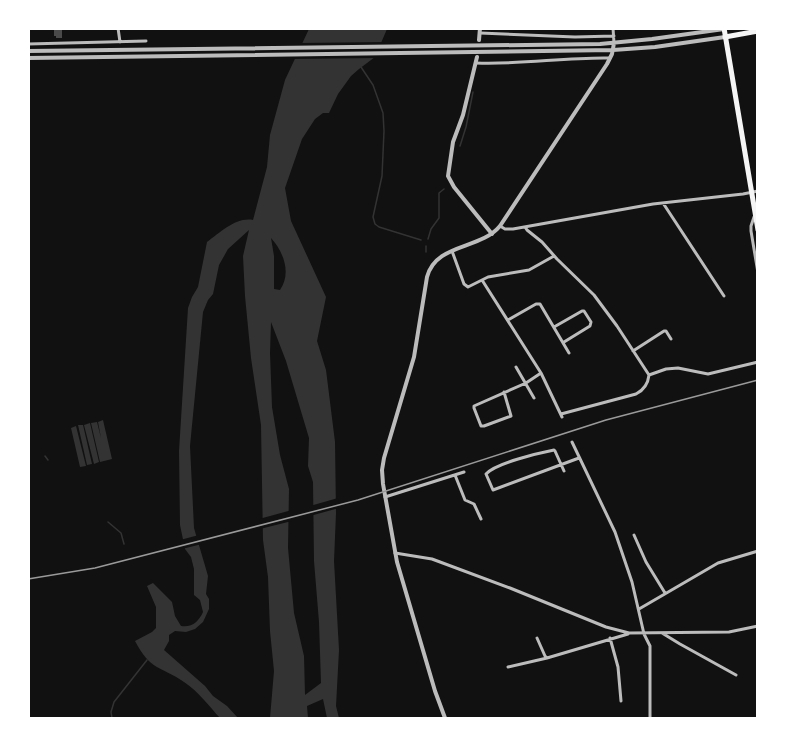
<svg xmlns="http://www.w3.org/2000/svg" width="786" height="747" viewBox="0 0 786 747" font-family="Jost,sans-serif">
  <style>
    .water { fill: #333; fill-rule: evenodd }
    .pier { fill: #111 }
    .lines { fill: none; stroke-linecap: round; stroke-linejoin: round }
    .stream { stroke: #333; stroke-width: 1.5 }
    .building { fill: #4a4a4a }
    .minor { stroke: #bcbcbc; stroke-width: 3 }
    .tertiary { stroke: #bcbcbc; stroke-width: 4 }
    .primary { stroke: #f5f5f5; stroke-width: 5 }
    .trunk { stroke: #f5f5f5; stroke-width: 5 }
    .rail { stroke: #9a9a9a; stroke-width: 1.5 }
  </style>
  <rect width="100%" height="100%" fill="#111"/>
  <path class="water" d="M309,29H387L375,57L359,69L351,76L338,94L329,113H323L315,119L302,139L285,188L291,221L326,297L317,341L326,370L335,442L336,513L334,561L339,650L336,706L339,718H327L323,699L307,706L308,718H270L274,671L270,631L268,577L263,540L261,425L251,358L245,296L243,256L249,230L228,249L219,265L213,294L208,300L203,312L190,446L194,528L208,576L206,594L209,599V609L203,622L195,629L186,632L175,631L169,635V641L164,650L205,686L213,696L227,706L238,718H220C209,706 198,691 184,682C159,665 151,671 135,641L152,632L156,628V607L147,586L153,583L172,602L175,616L181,626C192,628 199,621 203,612L200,600L194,595V569L191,557L185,549L180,525L179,451L188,308L192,297L198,287L207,242C221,232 236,217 253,220L267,167L270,135L285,80ZM271,238C283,251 292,273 280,290L274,289V256ZM271,322L286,361L309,438L308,466L313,482L314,561L319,622L321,683L305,695L304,656L294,613L288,548L289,489L280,455L272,407L270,353Z
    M103,420L112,459L100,462L91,423L97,422L101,438L98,422Z
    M90,423L99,462L94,464L84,425Z
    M78,425H83L92,464L87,465Z
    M76,426L86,466L80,467L71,428Z"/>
  <path class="pier" d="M385,42L378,58L292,59L299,43Z
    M338,498L339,508L310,516V506Z
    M292,510V521L260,529L259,519Z
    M199,535L202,544L182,549L180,540Z"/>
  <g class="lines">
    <path class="stream" d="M361,67L373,85L383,113L384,131L382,176L373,217L375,224L379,227L421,240
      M460,146L466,127L473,92
      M428,239L431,229L439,218V193L444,189
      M426,252V246
      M45,456L48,460
      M108,522L121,533L124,544
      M112,718L111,712L114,702L147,660"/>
  </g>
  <path class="building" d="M54,28H62V38H56V36H54Z"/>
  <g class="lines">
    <path class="minor" d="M118,28L120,42
      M613,28L614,43
      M480,33L575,37L614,36
      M28,44L146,41
      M476,63C521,65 565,57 610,58
      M663,203L724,296
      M754,217L751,226V231L758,273
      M500,226L505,229H513L653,204L743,194L758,191
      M525,227L527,230L542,242L557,259L594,295L617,326L649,375C648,384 644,390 636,394L561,414
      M452,251L464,284L468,287L488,277L529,270L554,256
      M482,280L541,373L562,417
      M508,320L536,304H540L569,353
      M554,327L582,311H584L591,322L590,326L564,342
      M633,351L664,331H666L671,339
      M516,367L534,398
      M649,375L666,369L678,368L708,374L758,362
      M504,392L511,416L484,426H481L474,408V406L526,383L541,373
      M572,442L615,532L632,582L644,634L650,646V718
      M564,471L555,451L554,450C539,453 496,463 486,474L493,490L579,458
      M455,475L465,500L474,504L481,519
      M385,497L464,472
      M634,535L646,562L665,593
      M395,553L432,559L510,588L606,627L629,633L729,632L758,626
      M639,609L718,563L758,551
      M662,633L680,644L736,675
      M537,638L545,656L547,658
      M610,638L618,667L621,701
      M508,667L547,658L628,634"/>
    <path class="tertiary" d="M479,40L480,28
      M28,51L600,44L652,39L724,29
      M477,57L463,115L453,142L448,176L454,187L492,234
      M28,58L613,50L655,47L725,37
      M445,718L435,691L397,562L383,484L382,470L384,458L414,357L427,277C436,243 480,250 500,226L607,64L612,54L614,43"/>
    <path class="primary" d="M725,37L758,31"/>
    <path class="trunk" d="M724,28L758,230"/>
    <path class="rail" d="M28,579L95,568L358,500L606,420L758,380"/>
  </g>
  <rect width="786" height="747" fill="none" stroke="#ffffff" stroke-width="60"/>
</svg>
